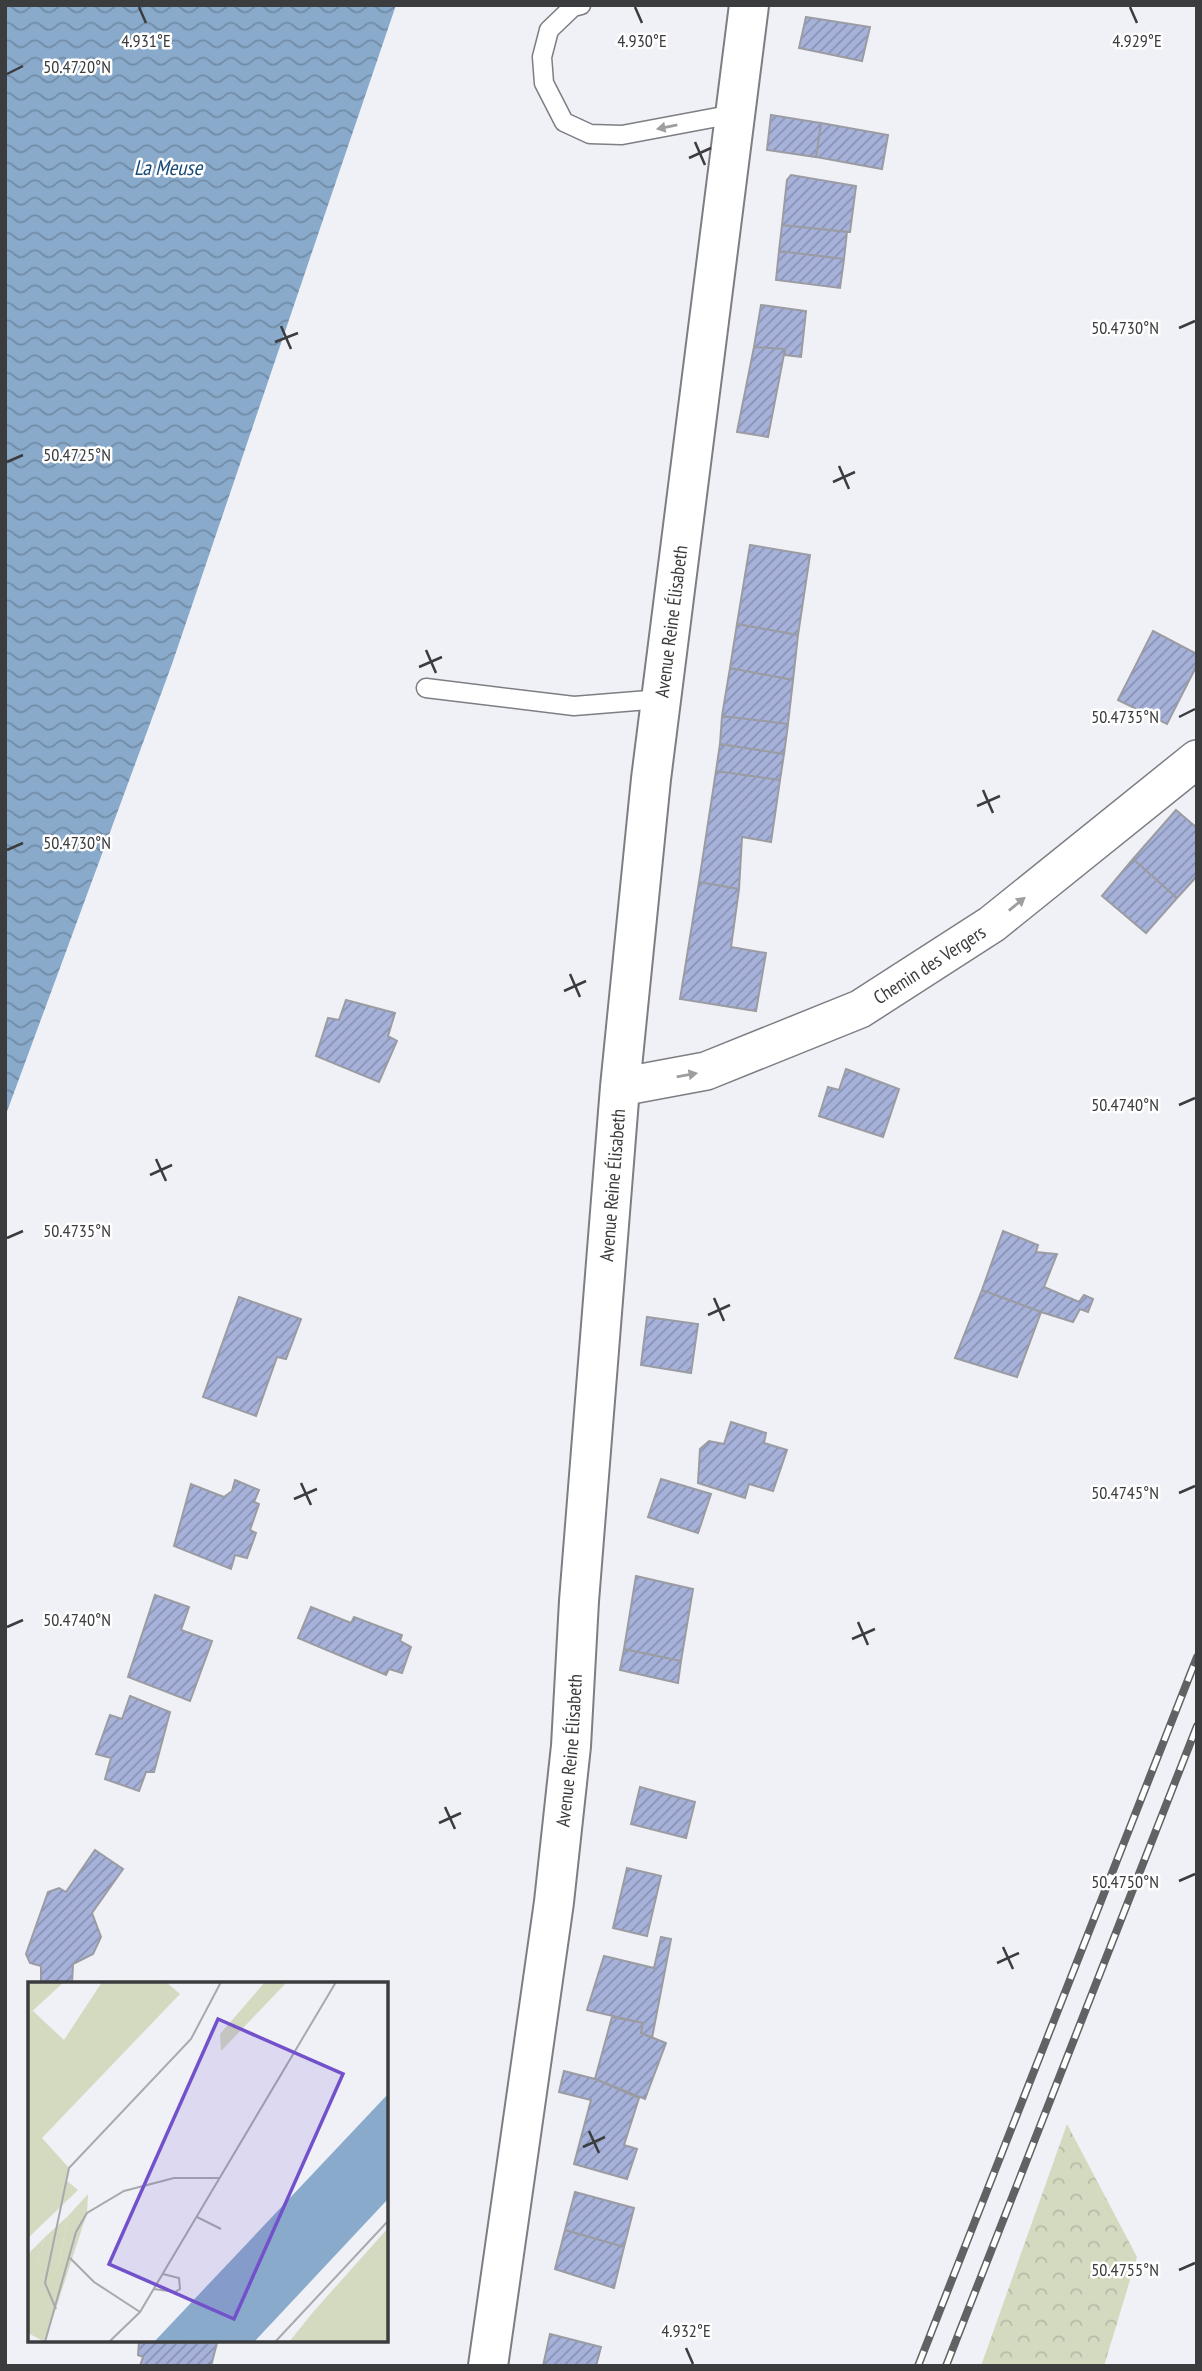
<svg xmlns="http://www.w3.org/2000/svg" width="1202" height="2371" viewBox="0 0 1202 2371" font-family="'PT Sans Narrow',sans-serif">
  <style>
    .forest { fill: url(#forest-crowns) }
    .water { fill: url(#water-waves) }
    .building { fill: url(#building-hatch); stroke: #9b9ca2; stroke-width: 2 }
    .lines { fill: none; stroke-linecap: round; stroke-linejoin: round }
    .lane-casing { stroke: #7c7e83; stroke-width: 21 }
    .street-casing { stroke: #7c7e83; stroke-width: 40 }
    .secondary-casing { stroke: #7c7e83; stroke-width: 42 }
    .lane { stroke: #fff; stroke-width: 18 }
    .street { stroke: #fff; stroke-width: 37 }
    .secondary { stroke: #fff; stroke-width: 38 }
    .rail-casing { stroke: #606264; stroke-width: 8 }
    .rail { stroke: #fff; stroke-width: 5; stroke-dasharray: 16; stroke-linecap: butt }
    .oneway { fill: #9d9e9e }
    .ticks { fill: none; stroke: #3b3c3e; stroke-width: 2.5 }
    .labels { text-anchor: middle; stroke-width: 5; stroke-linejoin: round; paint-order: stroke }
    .street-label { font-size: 19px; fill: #3b3c3e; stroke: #fff }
    .water-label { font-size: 21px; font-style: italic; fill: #1a4a76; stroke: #fff }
    .inset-road { fill: none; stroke: #a7a9ad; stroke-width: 2 }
    .view { fill: #7351cb; fill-opacity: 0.15; stroke: #7351cb; stroke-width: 3.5 }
    .inset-edge { fill: none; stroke: #3b3c3e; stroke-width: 3.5 }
    .ticks-label { font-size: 18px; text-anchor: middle; fill: #3b3c3e; stroke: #fff; stroke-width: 5; stroke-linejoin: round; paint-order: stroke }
  </style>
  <defs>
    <pattern id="forest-crowns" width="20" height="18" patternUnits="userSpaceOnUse" patternTransform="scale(1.75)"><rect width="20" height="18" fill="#d3dabf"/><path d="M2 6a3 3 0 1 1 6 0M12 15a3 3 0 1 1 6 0" fill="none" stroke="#b6bca5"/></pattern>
    <pattern id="water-waves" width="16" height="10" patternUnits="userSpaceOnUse" patternTransform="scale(1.75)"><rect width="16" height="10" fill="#89aacb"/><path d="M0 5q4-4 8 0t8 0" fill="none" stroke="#718ca6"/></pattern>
    <pattern id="building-hatch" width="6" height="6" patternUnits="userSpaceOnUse" patternTransform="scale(1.75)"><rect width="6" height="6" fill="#a7b2db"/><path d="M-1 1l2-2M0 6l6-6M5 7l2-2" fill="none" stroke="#8992b3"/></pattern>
  </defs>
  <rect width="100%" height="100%" fill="#eff1f7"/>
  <path class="forest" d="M1067,2124L1137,2257L1104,2366H981Z"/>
  <path class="water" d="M5,5H396L172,664L5,1117Z"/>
  <path class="building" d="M806,17L870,27L862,61L799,48Z
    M771,115L821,123L816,157L767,150Z
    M821,123L888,135L882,169L816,157Z
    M791,175L856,186L850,232L782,225L787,180Z
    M782,225L847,232L844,259L779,251Z
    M779,251L844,259L840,288L776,280Z
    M761,305L806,311L801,357L785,355V349L754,347Z
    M754,347L785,349L768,437L737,432Z
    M750,545L810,555L798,635L737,624Z
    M737,624L798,635L793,680L730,668Z
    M1153,631L1197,654V665L1167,724L1118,700Z
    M730,668L793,680L788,724L722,716Z
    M722,716L788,724L784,754L720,744Z
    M720,744L784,754L780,780L716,771Z
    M716,771L780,780L771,842L742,837L739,889L699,882Z
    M1176,810L1197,828V876L1177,898L1133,859Z
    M1133,859L1177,898L1146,933L1102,896Z
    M699,882L739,889L731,947L766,953L756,1011L680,999Z
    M346,1000L395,1013L388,1036L397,1041L379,1082L316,1056L328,1018L339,1020Z
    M846,1069L899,1089L883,1137L819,1116L828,1087L839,1090Z
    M1003,1231L1038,1245L1036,1252L1057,1254L1044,1287L1079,1302L1084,1295L1093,1299L1088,1312L1080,1309L1073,1322L1041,1312L982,1290Z
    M982,1290L1041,1312L1017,1377L955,1358Z
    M239,1297L301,1319L286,1359L277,1357L256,1416L203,1397Z
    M647,1317L698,1324L691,1373L641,1365Z
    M731,1422L766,1433L764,1443L787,1450L773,1491L749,1484L745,1498L698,1483L700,1449L709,1441L724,1444Z
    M661,1479L711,1494L698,1533L648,1517Z
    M235,1480L259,1490L254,1502L259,1504L250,1530L256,1533L247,1558L235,1555L231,1569L174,1546L191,1484L224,1497L232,1491Z
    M636,1576L693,1589L681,1661L624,1649Z
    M155,1595L189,1607L181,1630L212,1641L190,1701L128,1677Z
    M311,1607L351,1623L354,1617L402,1635L400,1641L411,1647L402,1673L389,1669L386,1675L298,1638Z
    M624,1649L681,1661L678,1683L620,1670Z
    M130,1696L170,1712L154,1772H146L139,1791L105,1779L111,1758L96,1754L110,1715L122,1719Z
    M640,1787L695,1802L686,1838L631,1824Z
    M95,1850L123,1869L92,1913L101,1937L93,1954L73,1964L72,1984H41V1966L30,1963L26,1954L48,1892L59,1888L66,1892Z
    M627,1868L661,1876L647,1936L613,1928Z
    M661,1937L671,1939L652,2038L641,2033L643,2023L587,2010L604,1956L654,1968Z
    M612,2017L643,2023L641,2033L666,2043L645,2099L595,2079Z
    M564,2071L595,2079L639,2098L624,2145L637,2149L627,2179L574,2164L591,2100L559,2092Z
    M575,2192L634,2208L624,2247L565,2230Z
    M565,2230L624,2247L614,2288L555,2269Z
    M550,2334L601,2347L596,2366H543Z
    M137,2341H214L217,2343L211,2366H140L143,2357L138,2355L139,2342Z"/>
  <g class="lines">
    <defs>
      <path id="lane" d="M581,5L573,7L549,30L542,57L544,83L564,122L590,134L622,135L734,114
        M426,688L574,706L661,699"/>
      <g id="street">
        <path id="s1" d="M620,1087L706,1071L860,1009L992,924L1197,759"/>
      </g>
      <g id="secondary">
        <path id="s2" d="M488,2366L554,1902L571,1746L579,1601L620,1087L651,779L749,5"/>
      </g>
    </defs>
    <use href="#lane" class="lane-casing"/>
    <use href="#street" class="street-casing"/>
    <use href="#secondary" class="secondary-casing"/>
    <use href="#lane" class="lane"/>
    <use href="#street" class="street"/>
    <use href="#secondary" class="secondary"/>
    <defs>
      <path id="rail" d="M918,2366L1197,1657
        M946,2366L1197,1726"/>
    </defs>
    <use href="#rail" class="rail-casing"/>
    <use href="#rail" class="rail"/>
  </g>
  <defs><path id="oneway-solid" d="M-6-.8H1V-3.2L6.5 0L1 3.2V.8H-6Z" transform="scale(1.75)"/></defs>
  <g class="oneway">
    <use href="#oneway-solid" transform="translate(667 127) rotate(169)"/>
    <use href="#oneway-solid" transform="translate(1017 904) rotate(-39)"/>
    <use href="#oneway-solid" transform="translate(687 1075) rotate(-10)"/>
  </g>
  <path class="ticks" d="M139,7L146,23M635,7L642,23M1130,7L1137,23M7,74L23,66M695,142L705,165M689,158L711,148M281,326L291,349M1179,328L1195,321M275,342L298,333M7,462L23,455M839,466L849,489M833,482L855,472M426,650L436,673M419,667L442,657M1179,717L1195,709M983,790L993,813M977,806L1000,796M7,850L23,843M570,974L580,997M564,991L586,981M1179,1105L1195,1098M156,1159L166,1181M150,1175L172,1165M7,1238L23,1231M714,1298L724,1321M708,1315L730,1305M301,1483L311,1505M1179,1493L1195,1486M294,1499L317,1489M858,1622L868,1645M7,1627L23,1620M852,1639L875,1629M445,1807L455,1829M439,1823L461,1813M1179,1881L1195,1874M1003,1947L1013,1969M997,1963L1019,1953M589,2131L599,2153M583,2147L605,2137M1179,2270L1195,2263M686,2348L693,2364"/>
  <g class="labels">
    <g class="street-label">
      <text dy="7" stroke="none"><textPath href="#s2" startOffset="1755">Avenue Reine Élisabeth</textPath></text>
      <text dy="7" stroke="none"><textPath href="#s1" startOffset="336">Chemin des Vergers</textPath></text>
      <text dy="7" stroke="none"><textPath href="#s2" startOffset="1188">Avenue Reine Élisabeth</textPath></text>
      <text dy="7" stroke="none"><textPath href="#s2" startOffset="621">Avenue Reine Élisabeth</textPath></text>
    </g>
    <g class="water-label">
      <text x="168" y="175">La Meuse</text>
    </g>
  </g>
  <g transform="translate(28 1982)">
    <rect width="360" height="360" fill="#eff1f7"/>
    <path d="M0,0H36L0,33ZM60,212L59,231L17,360L0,351V272L17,255L9,277L22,300L30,287L40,234Z" fill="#d3dabf"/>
    <path d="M74,0H138L152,12L14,156L41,186L38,198L50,208L0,256V33L5,29L36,58ZM237,0H259L193,69L192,52ZM40,234L30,287L22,301L9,277L17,255ZM360,246V360H261L286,329Z" fill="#d3dabf"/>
    <path d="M360,112V217L226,360H126Z" fill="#89aacb"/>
    <path class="inset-road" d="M169,235L193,247M42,276L66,300L112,330M126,307L147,310L152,307L151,296L135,292M28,327L17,301L41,186L163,57L193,0M17,360L48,250L59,231L96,209L146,196H192M81,360L112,330L308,0M247,360L361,238"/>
    <path class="view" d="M190,37L315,92L206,337L81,282Z"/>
    <rect width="360" height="360" class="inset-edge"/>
  </g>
  <g class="ticks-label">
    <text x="146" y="47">4.931°E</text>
    <text x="642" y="47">4.930°E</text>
    <text x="1137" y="47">4.929°E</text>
    <text x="77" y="73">50.4720°N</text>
    <text x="1125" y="334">50.4730°N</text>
    <text x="77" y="461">50.4725°N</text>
    <text x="1125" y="723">50.4735°N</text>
    <text x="77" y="849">50.4730°N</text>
    <text x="1125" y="1111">50.4740°N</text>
    <text x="77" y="1237">50.4735°N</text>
    <text x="1125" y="1499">50.4745°N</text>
    <text x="77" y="1626">50.4740°N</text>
    <text x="1125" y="1888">50.4750°N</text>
    <text x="1125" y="2276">50.4755°N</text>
    <text x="686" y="2337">4.932°E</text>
  </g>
  <rect width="1202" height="2371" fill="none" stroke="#3b3c3e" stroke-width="14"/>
</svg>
